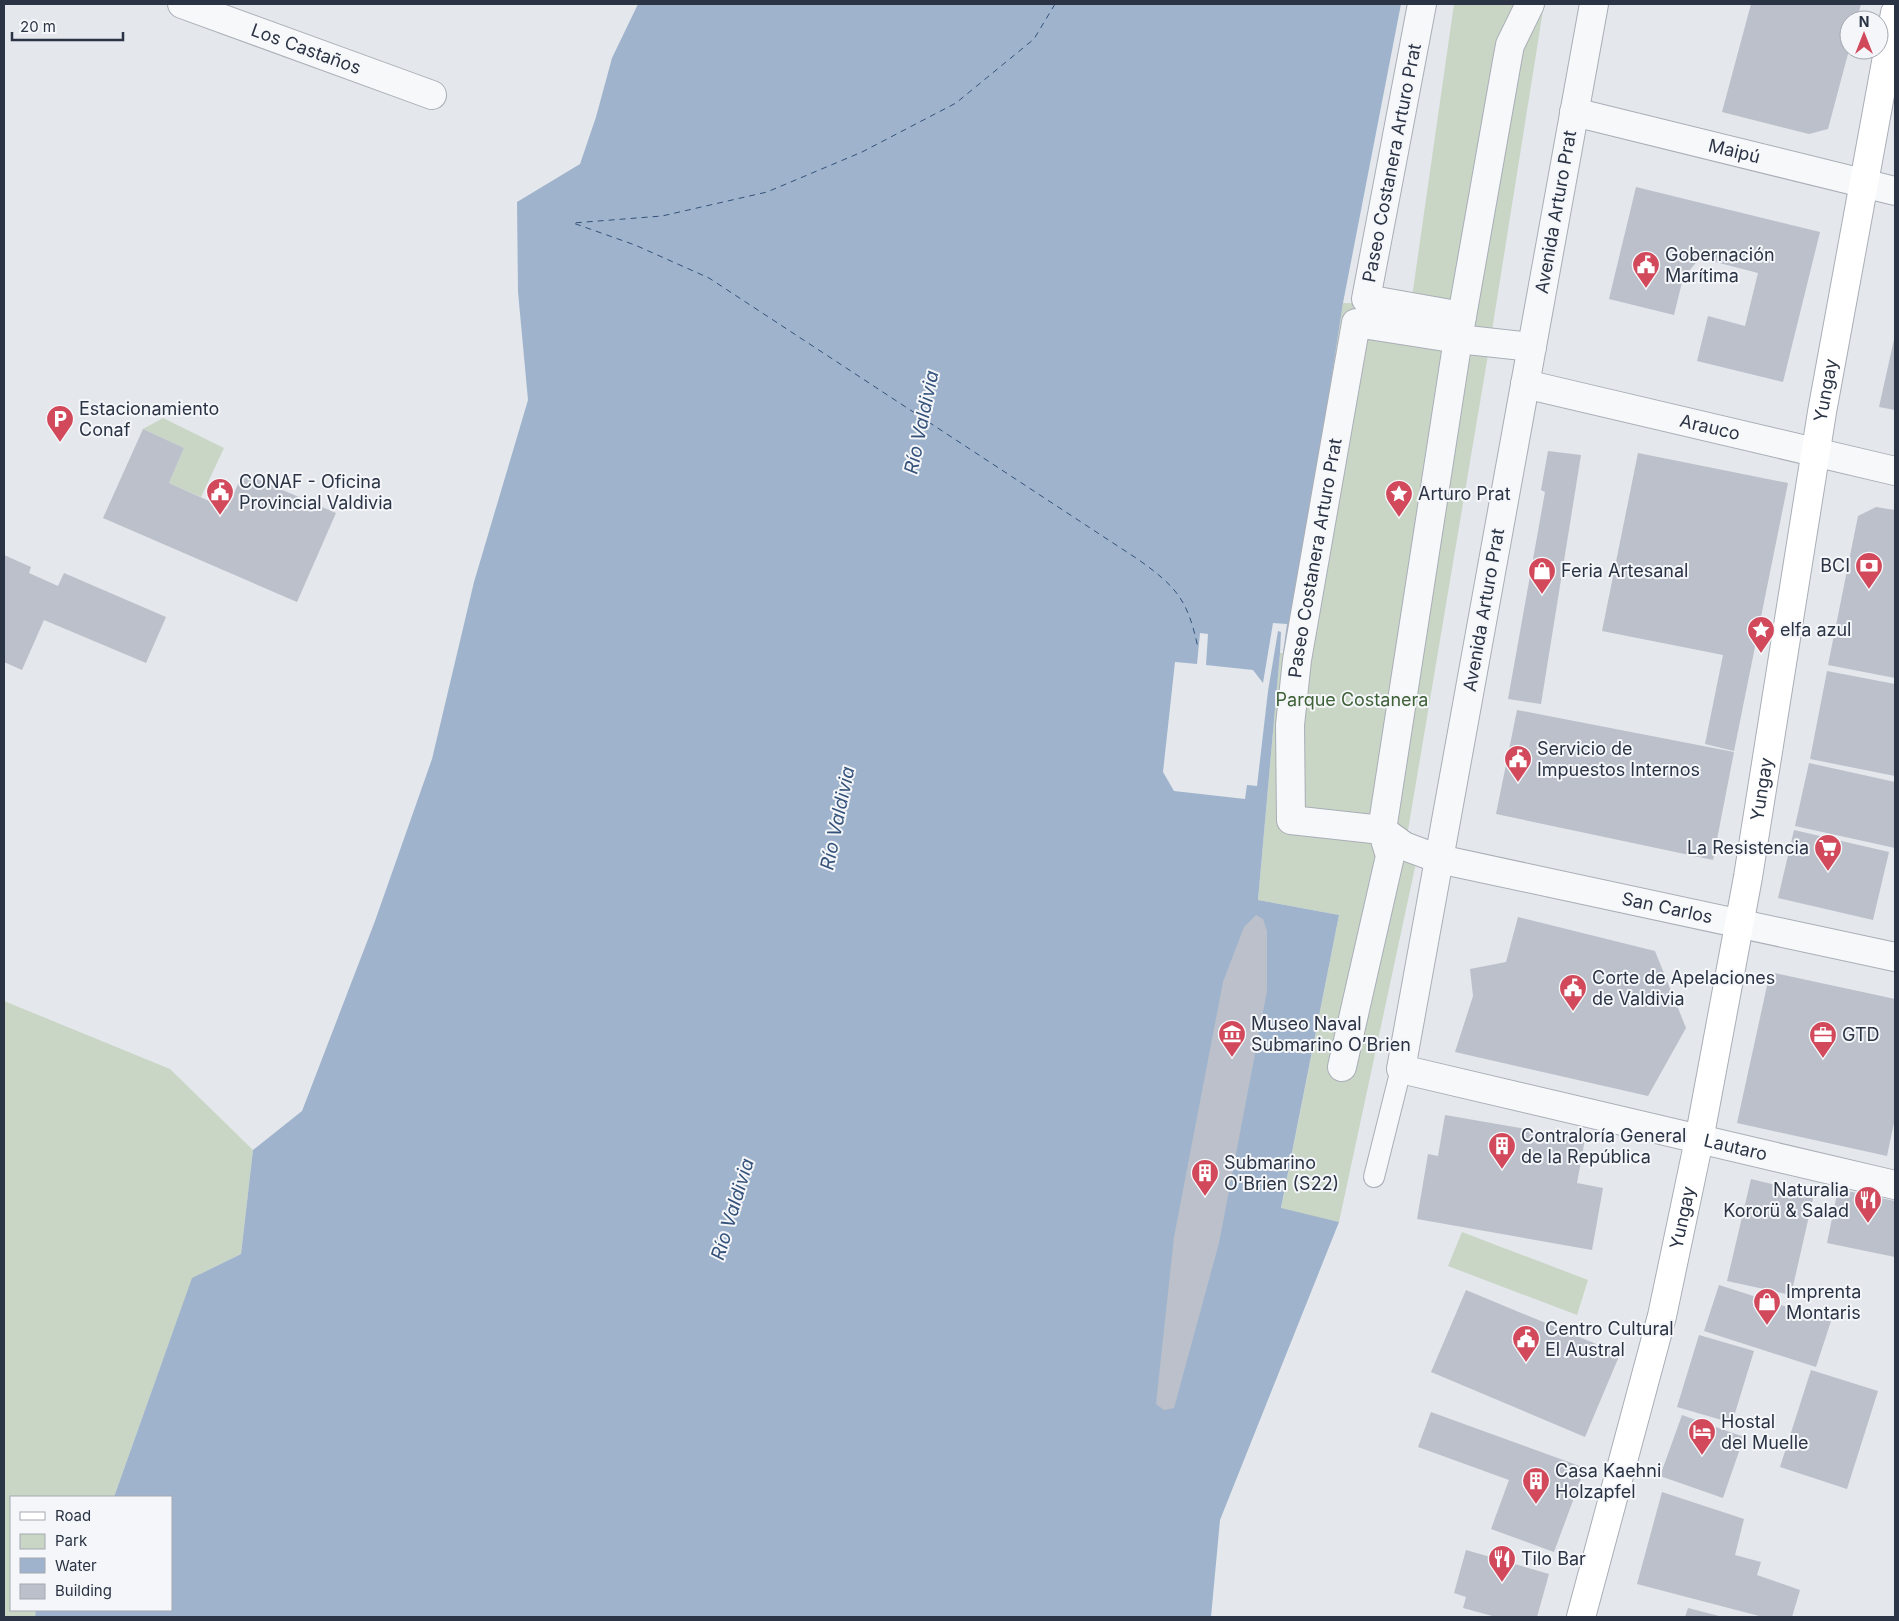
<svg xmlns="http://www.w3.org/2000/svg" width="1899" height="1621" viewBox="0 0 1899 1621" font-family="Inter,sans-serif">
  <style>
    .green { fill: #c9d6c5 }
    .water { fill: #9fb4cc }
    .pier { fill: #e4e7ec }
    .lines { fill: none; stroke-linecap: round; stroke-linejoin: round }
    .ferry { stroke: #34527a; stroke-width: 1; stroke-dasharray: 6 5; stroke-linecap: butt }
    .building { fill: #bbc0ca }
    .lane-casing { stroke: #a9aeb7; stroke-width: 22 }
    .street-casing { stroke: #a9aeb7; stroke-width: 30 }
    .secondary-casing { stroke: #a9aeb7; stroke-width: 30 }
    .lane { stroke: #f7f8fa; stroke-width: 20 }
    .street { stroke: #f7f8fa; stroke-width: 28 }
    .secondary { stroke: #fff; stroke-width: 28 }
    .labels { text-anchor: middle; stroke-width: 4; stroke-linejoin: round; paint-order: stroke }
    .street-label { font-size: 18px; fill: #2b3445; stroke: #f4f6f9 }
    .poi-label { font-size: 18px; fill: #2b3445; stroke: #f4f6f9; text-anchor: start }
    .park-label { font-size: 18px; fill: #3f6138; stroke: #f4f6f9 }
    .water-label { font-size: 19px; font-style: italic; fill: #34527a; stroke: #f4f6f9 }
  </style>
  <rect width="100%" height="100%" fill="#e4e7ec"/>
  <path class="green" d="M1454,4H1544L1490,343L1406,842L1420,844L1339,1222L1281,1209L1339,915L1258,900L1280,653H1289L1343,303L1411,304Z
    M163,418L224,448L201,497L169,483L184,448L143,429Z
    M4,1001L170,1069L253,1150L241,1254L200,1274L169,1343L114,1497H11V1610H46L42,1617H4Z
    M1462,1232L1588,1280L1577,1315L1448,1266Z"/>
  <path class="water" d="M638,4H1401L1343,303L1289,654L1280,653L1258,900L1339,915L1281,1208L1339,1222L1220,1520L1211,1617H35L36,1610H171V1497H114L192,1278L241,1254L253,1150L302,1111L375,921L432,759L474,582L528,400L518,292L517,202L580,164L596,117L612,58Z"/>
  <path class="pier" d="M1273,623L1287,624L1283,653H1280L1281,632L1278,631L1268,691L1257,786L1247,785L1245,799L1174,791L1163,772L1175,662L1197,664L1200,633L1208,634L1206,665L1253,670L1263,683Z"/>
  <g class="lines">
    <path class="ferry" d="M1055,4L1034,39L956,103L862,152L767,192L662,216L573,223L635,245L709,278L1139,560C1178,588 1188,601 1198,648"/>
  </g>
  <path class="building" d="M1751,4H1861L1857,20H1849V50L1828,129L1809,134L1722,112Z
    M1636,187L1820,232L1783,382L1697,361L1708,316L1745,326L1758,273L1700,258L1683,278L1674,315L1609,299Z
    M1895,335V410L1879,407Z
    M143,429L184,448L169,483L227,509L243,473L336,513L297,602L103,518Z
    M1548,451L1581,455L1541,704L1508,699L1545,492L1541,490Z
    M1638,453L1788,483L1734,751L1705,744L1723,655L1602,631Z
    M1876,507L1895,510V678L1828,665L1858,516Z
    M4,555L31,567L29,573L58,586L64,573L166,617L146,663L44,620L22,670L4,662Z
    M1827,671L1895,684V776L1810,759Z
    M1517,710L1734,752L1713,860L1496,814Z
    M1809,763L1895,782V848L1795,826Z
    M1794,830L1889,852L1873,920L1778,898Z
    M1256,915L1263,919L1267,931V991L1219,1243L1174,1408L1164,1410L1156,1404L1174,1237L1223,982L1244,927Z
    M1518,917L1655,951L1686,1028L1648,1096L1455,1052L1473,996L1470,969L1506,962Z
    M1770,972L1895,999V1118L1887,1156L1737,1123Z
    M1445,1115L1585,1139L1577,1183L1603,1188L1592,1250L1417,1219L1428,1154L1438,1156Z
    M1751,1179L1814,1194L1791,1295L1727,1281Z
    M1838,1189L1895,1201V1257L1827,1243Z
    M1719,1285L1831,1321L1816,1367L1704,1331Z
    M1466,1290L1620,1354L1585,1437L1431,1372Z
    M1699,1335L1754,1351L1732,1423L1677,1407Z
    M1811,1370L1878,1391L1847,1489L1780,1467Z
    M1431,1412L1585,1468L1554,1552L1491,1529L1509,1480L1418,1447Z
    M1682,1415L1744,1437L1723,1498L1660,1476Z
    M1662,1492L1744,1519L1735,1555L1761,1562L1757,1575L1800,1590L1792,1617H1763L1637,1584Z
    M1466,1550L1549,1574L1537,1617H1496L1463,1608L1466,1597L1454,1593Z
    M1688,1608L1723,1617H1685Z"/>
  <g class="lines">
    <defs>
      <path id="lane" d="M1374,1177L1401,1069"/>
      <g id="street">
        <path id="s1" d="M182,4L432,95"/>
        <path d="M1422,4L1366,299L1462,316"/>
        <path id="s2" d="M1530,4L1510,45L1507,61L1458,339L1382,830L1404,846L1439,859L1895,957"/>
        <path id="s3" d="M1594,4L1401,1069L1895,1185"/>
        <path id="s4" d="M1574,112L1895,191"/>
        <path id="s5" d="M1525,384L1895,471"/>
        <path id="s6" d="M1342,1067L1390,856L1382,830L1291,820L1290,725L1297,660L1356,323L1458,339L1532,347"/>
      </g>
      <g id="secondary">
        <path id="s7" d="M1581,1617L1662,1316L1699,1140L1748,877L1822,412L1895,13"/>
      </g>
    </defs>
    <use href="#lane" class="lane-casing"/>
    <use href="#street" class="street-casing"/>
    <use href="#secondary" class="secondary-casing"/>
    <use href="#lane" class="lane"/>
    <use href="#street" class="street"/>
    <use href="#secondary" class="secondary"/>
  </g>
  <defs>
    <symbol id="civic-pin" viewBox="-11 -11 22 30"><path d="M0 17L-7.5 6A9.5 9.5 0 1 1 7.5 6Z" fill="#d1495b" stroke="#f4f6f9"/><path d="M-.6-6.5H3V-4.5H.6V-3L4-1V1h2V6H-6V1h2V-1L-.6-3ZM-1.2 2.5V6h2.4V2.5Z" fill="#fff"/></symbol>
    <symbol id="parking-pin" viewBox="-11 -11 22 30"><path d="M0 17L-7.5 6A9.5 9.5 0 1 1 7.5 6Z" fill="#d1495b" stroke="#f4f6f9"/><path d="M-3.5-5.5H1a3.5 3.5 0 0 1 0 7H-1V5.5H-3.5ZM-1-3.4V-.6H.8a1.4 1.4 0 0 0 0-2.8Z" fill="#fff"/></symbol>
    <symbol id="sight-pin" viewBox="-11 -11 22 30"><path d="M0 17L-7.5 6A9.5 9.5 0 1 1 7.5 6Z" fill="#d1495b" stroke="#f4f6f9"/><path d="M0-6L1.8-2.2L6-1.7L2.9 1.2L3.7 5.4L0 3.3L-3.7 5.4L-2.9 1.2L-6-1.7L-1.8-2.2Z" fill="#fff"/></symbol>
    <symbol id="bank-pin" viewBox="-11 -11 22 30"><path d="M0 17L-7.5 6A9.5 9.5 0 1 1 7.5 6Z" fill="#d1495b" stroke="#f4f6f9"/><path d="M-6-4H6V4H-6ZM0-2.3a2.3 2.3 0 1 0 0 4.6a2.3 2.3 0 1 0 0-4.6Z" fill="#fff"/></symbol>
    <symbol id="shop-pin" viewBox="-11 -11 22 30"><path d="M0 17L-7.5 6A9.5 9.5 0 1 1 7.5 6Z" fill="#d1495b" stroke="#f4f6f9"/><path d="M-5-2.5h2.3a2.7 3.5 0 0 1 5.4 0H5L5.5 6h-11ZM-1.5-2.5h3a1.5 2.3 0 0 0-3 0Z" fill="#fff"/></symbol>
    <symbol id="supermarket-pin" viewBox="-11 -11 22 30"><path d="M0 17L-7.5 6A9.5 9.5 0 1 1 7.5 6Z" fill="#d1495b" stroke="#f4f6f9"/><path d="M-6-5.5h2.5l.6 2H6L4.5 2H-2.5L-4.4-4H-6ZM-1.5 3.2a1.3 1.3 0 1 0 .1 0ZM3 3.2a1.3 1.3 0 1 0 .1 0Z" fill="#fff"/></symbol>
    <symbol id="museum-pin" viewBox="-11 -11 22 30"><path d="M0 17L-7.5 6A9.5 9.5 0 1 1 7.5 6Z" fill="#d1495b" stroke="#f4f6f9"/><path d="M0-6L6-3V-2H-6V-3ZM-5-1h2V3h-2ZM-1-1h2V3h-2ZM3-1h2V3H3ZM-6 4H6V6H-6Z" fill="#fff"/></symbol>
    <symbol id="office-pin" viewBox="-11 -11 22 30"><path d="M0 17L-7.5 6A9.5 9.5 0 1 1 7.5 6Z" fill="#d1495b" stroke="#f4f6f9"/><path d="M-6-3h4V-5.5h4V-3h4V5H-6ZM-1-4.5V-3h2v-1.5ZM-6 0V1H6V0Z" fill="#fff"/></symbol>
    <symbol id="building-pin" viewBox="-11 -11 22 30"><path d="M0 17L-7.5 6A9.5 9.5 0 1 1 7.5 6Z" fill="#d1495b" stroke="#f4f6f9"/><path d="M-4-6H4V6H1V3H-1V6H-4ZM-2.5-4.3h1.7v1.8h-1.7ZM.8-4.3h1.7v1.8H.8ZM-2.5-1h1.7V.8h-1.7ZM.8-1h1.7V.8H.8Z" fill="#fff"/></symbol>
    <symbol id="restaurant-pin" viewBox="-11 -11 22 30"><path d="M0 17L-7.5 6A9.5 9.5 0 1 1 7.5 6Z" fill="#d1495b" stroke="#f4f6f9"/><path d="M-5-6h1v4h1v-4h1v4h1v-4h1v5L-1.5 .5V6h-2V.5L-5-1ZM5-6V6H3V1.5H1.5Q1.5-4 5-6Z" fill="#fff"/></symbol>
    <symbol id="hotel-pin" viewBox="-11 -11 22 30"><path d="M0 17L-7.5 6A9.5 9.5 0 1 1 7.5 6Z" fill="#d1495b" stroke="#f4f6f9"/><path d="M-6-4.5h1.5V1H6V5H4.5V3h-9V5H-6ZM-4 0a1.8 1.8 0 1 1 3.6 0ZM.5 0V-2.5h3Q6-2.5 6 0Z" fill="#fff"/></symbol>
  </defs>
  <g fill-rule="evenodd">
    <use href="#civic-pin" x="1630" y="249" width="32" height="43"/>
    <use href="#parking-pin" x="44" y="403" width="32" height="43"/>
    <use href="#civic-pin" x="204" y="476" width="32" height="43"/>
    <use href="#sight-pin" x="1383" y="478" width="32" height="43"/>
    <use href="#bank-pin" x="1853" y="550" width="32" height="43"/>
    <use href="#shop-pin" x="1526" y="555" width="32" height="43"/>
    <use href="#sight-pin" x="1745" y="614" width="32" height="43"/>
    <use href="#civic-pin" x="1502" y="743" width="32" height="43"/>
    <use href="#supermarket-pin" x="1812" y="832" width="32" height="43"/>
    <use href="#civic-pin" x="1557" y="972" width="32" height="43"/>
    <use href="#museum-pin" x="1216" y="1018" width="32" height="43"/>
    <use href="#office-pin" x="1807" y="1019" width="32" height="43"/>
    <use href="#building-pin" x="1486" y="1130" width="32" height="43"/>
    <use href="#building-pin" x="1189" y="1157" width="32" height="43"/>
    <use href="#restaurant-pin" x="1852" y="1184" width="32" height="43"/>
    <use href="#shop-pin" x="1751" y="1286" width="32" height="43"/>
    <use href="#civic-pin" x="1510" y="1323" width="32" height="43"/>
    <use href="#hotel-pin" x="1686" y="1416" width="32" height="43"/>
    <use href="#building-pin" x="1520" y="1465" width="32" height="43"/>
    <use href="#restaurant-pin" x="1486" y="1543" width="32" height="43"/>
  </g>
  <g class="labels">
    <g class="street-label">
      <text dy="6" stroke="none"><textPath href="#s1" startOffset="132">Los Castaños</textPath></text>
      <text dy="6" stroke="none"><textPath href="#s4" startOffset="165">Maipú</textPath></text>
      <text transform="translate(1392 163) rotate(-79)" y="6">Paseo Costanera Arturo Prat</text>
      <text transform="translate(1556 212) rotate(-80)" y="6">Avenida Arturo Prat</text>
      <text dy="6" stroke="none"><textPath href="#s7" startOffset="1252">Yungay</textPath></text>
      <text dy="6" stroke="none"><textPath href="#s5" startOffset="190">Arauco</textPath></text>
      <text dy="6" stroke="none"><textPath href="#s6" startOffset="599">Paseo Costanera Arturo Prat</textPath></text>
      <text transform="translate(1484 610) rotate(-80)" y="6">Avenida Arturo Prat</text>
      <text dy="6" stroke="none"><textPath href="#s7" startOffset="848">Yungay</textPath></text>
      <text dy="6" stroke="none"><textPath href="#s2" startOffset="1139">San Carlos</textPath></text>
      <text dy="6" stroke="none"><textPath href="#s3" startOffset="1426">Lautaro</textPath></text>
      <text dy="6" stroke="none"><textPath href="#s7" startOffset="412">Yungay</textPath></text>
    </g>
    <g class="poi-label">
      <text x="1665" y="261">Gobernación<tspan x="1665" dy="21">Marítima</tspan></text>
      <text x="79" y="415">Estacionamiento<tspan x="79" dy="21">Conaf</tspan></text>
      <text x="239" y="488">CONAF - Oficina<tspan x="239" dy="21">Provincial Valdivia</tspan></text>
      <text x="1418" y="500">Arturo Prat</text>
      <text x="1850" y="572" text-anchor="end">BCI</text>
      <text x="1561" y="577">Feria Artesanal</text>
      <text x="1780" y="636">elfa azul</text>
      <text x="1537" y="755">Servicio de<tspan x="1537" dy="21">Impuestos Internos</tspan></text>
      <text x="1809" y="854" text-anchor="end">La Resistencia</text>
      <text x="1592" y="984">Corte de Apelaciones<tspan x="1592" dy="21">de Valdivia</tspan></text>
      <text x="1251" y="1030">Museo Naval<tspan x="1251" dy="21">Submarino O’Brien</tspan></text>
      <text x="1842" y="1041">GTD</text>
      <text x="1521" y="1142">Contraloría General<tspan x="1521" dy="21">de la República</tspan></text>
      <text x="1224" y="1169">Submarino<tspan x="1224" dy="21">O'Brien (S22)</tspan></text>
      <text x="1849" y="1196" text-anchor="end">Naturalia<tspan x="1849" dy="21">Kororü &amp; Salad</tspan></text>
      <text x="1786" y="1298">Imprenta<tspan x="1786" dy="21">Montaris</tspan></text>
      <text x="1545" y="1335">Centro Cultural<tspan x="1545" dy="21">El Austral</tspan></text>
      <text x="1721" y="1428">Hostal<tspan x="1721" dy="21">del Muelle</tspan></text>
      <text x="1555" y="1477">Casa Kaehni<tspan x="1555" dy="21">Holzapfel</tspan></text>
      <text x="1521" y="1565">Tilo Bar</text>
    </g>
    <g class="park-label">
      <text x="1352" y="706">Parque Costanera</text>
    </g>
    <g class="water-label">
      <text transform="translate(921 422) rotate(-78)" y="7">Río Valdivia</text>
      <text transform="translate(837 818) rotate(-78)" y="7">Río Valdivia</text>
      <text transform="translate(732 1209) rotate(-73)" y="7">Río Valdivia</text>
    </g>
  </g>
  <rect width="1899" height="1621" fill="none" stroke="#2b3445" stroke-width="10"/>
  <rect x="10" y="1496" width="162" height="115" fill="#f4f6f9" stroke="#a4a8b1"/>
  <rect x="20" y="1512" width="25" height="8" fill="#ffffff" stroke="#a4a8b1"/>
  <text x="55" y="1521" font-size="15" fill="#2b3445">Road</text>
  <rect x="20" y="1534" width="25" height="15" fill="#c9d6c5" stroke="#a4a8b1"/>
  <text x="55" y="1546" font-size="15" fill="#2b3445">Park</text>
  <rect x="20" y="1558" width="25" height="15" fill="#9fb4cc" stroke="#a4a8b1"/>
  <text x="55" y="1571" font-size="15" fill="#2b3445">Water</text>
  <rect x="20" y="1584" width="25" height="15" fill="#bbc0ca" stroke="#a4a8b1"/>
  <text x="55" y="1596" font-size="15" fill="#2b3445">Building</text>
  <g transform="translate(1864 35)"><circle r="24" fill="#f4f6f9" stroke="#a4a8b1"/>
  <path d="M0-4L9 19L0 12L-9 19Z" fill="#d1495b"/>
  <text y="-8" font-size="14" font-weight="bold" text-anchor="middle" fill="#2b3445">N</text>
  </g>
  <path d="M12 32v8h111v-8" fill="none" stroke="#2b3445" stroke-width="2.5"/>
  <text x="20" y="32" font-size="15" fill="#2b3445" stroke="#f4f6f9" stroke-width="4" paint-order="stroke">20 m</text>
</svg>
